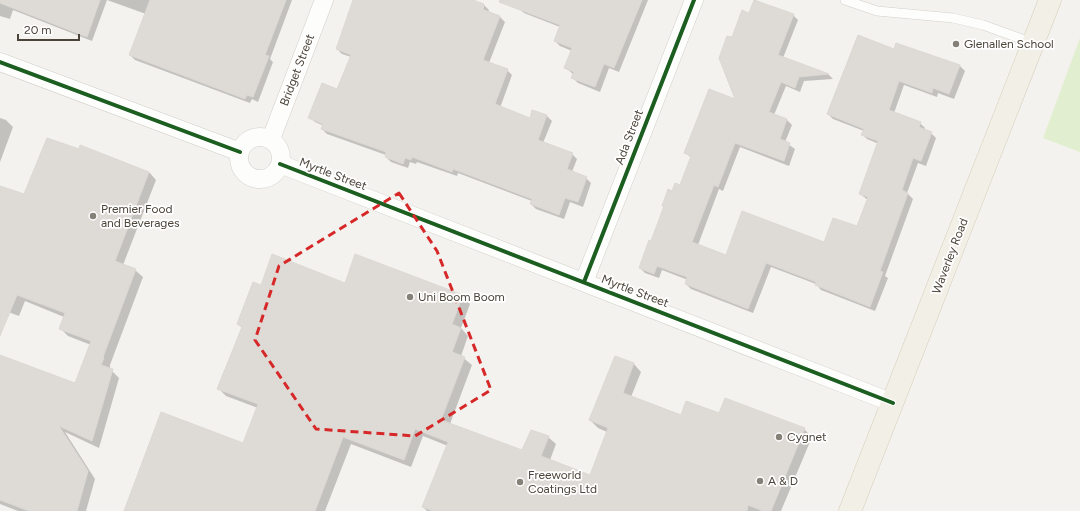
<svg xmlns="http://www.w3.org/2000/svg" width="1080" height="511" viewBox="0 0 1080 511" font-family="Figtree,sans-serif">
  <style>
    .green { fill: #e1eecf }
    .shadow { fill: #0003; fill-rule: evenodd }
    .building { fill: #dedbd6; stroke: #dcd9d4 }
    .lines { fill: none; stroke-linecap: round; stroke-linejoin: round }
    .lane-casing { stroke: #d2d0cb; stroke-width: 10 }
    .street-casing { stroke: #d2d0cb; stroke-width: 19 }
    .primary-casing { stroke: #d6cebb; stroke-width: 23 }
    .lane { stroke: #fdfdfc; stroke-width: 9 }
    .street { stroke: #fdfdfc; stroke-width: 18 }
    .primary { stroke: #f2efe6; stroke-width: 22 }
    .cycleway-casing { stroke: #fff; stroke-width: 6 }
    .cycleway { stroke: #1b5e20; stroke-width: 4 }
    .marked { fill: none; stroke: #d62828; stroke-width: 3; stroke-dasharray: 8 5; stroke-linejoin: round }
    .poi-dot { fill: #868178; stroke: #fff; stroke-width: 1.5 }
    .labels { text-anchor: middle; stroke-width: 3.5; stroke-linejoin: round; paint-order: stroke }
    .poi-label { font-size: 12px; fill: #4b4439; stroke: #fff; text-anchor: start }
    .street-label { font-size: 12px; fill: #4b4439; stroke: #fff }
  </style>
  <rect width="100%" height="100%" fill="#f4f2ee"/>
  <path class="green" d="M1080,38V152L1043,138Z"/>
  <path class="shadow" d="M0,0H292L270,59L273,62L258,102L252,99L250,103L135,60L130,55L146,14L107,0L92,41L13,10L10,19L0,16Z
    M369,0H470L484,5L489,10L488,12L500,17L505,22L489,63L507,70L512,75L500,108L530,119L547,116L552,121L543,143L572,154L577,159L572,172L586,178L591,183L583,207L570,202L564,219L536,209L531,204L532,201L458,173L457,176L417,162L416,164L410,162L408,168L391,162L386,157V155L327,134L322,129L324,126L315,122L310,117L338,90L351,57L342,54L337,49ZM482,6H484L482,14L480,13Z
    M522,0H648L619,72L609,68L600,92L578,83L573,78L574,75L566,68L572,51L560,46L555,41L560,27L524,13L519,8Z
    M755,0L793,15L798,20L783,58L829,75L833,79L804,81L800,92L786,86L774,115L787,120L792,125L785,142L795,149L789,166L740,147L723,191L719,189L698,245L727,257L825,244L858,227L868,200L860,194L879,144L867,139L862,134L864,131L833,119L828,114L894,50L960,66L965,71L954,99L938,93L937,97L904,85L894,113L920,123L925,128V130L931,133L936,138L926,166L918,163L907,193L913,199L885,276L888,278L875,311L821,290L816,284L771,267L753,313L691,289L686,284L688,280L662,270L659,278L645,273L640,268L652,242L665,207L663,205L673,192L681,186L692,158L685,153L737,101L732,39L749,14Z
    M0,118L6,120L13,127L0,162Z
    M149,172L156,180L123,265L135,270L143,277L110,365V369L119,378L99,448L65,432L95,479L86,511H18L0,504V356L75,385L91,345L68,336L60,328L64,317L25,301L19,316L0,309V187L24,196Z
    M356,256L463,296L470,304L461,328L468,336L461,356L472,365L450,424L523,451L548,437L556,444L550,460L591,476L607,432L598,428L590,420L616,357L634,364L641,372L631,397L682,416L720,414L804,429L812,437L781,511H427L423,507L448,446L423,436L411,467L351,444L325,511H125L244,445L258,408L226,396L218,388L242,328L238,324L261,286L345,284Z"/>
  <path class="building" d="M0,0H100L87,37L0,3Z
    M150,0H286L265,55L269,56L253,97L247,95L245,99L129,55Z
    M353,0H473L484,4L482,9L500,16L483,60L508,69L495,104L530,118L532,110L547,115L538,140L573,153L567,169L587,177L578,202L565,198L559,215L530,204L532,199L453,169L452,172L412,157L411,160L405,158L403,164L385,157L386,152L321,129L323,124L308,118L322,83L337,89L351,55L336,49Z
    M500,0H642L614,68L604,64L595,87L571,78L574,72L564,68L572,48L554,41L560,25L499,2Z
    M754,0L794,14L778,55L829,74L799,77L795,88L781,82L769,112L787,119L780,139L790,143L784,161L735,143L718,187L714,185L692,242L726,255L742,211L824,242L833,218L857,226L868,197L859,194L878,141L861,135L864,129L827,114L858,35L894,49L896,43L960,65L949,94L933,88L932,93L899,81L889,110L921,122L919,127L932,132L921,161L913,158L902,190L908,193L880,271L883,272L870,307L815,285L816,282L766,263L748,309L685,284L687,277L657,266L654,274L639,268L649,240L651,241L664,206H662L668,189L672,191L675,183L680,185L691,156L684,153L709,89L735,99L719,58L727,36L732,37L742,10L749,13Z
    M47,138L79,149L80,145L149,172L115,261L136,269L103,357L104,358L101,365L113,369L92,441L59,426L88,471L77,511H29L0,500V355L75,383L91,341L59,329L65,313L17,295L0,336V186L24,194Z
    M272,254L345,283L355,254L463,295L452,324L461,328L452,352L465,357L441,420L522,450L531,430L549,436L541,456L590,475L608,428L589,420L615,356L634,363L623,393L681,415L686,401L719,413L725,398L805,428L771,511H763L748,505L747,511H433L422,507L448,442L415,429L404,460L343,437L315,511H124L161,412L243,443L258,404L217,389L242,327L237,324L253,282L261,285Z"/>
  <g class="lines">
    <defs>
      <path id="lane" d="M845,0L877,11L953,18L983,25L1033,43"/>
      <path id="street" d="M0,62L240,152
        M239 158a21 21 0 1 1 42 0a21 21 0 1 1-42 0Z
        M271,139L324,0
        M280,164L893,403
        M584,282L694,0"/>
      <path id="primary" d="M850,511L1050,0"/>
    </defs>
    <use href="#lane" class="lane-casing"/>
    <use href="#street" class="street-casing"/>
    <use href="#primary" class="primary-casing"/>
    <use href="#lane" class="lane"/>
    <use href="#street" class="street"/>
    <use href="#primary" class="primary"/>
    <defs>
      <path id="cycleway" d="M0,62L240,152
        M280,164L893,403
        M584,282L694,0"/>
    </defs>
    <use href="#cycleway" class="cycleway-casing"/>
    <use href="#cycleway" class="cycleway"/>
  </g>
  <path class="marked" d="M399,193L437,251L491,390L415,436L316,429L255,340L279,266Z"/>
  <g class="poi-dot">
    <circle cx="956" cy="44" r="4"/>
    <circle cx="93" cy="216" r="4"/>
    <circle cx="410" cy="297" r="4"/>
    <circle cx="779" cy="437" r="4"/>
    <circle cx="760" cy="481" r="4"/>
    <circle cx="520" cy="482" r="4"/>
  </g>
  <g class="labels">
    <g class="poi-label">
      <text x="964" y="48">Glenallen School</text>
      <text x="101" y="213">Premier Food<tspan x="101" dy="14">and Beverages</tspan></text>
      <text x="418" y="301">Uni Boom Boom</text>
      <text x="787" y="441">Cygnet</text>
      <text x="528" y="479">Freeworld<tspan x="528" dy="14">Coatings Ltd</tspan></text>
      <text x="768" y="485">A &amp; D</text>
    </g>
    <g class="street-label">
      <text transform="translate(297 70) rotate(-69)" y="4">Bridget Street</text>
      <text transform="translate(629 137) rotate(-69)" y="4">Ada Street</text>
      <text transform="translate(333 174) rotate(21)" y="4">Myrtle Street</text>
      <text transform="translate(950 256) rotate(-69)" y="4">Waverley Road</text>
      <text transform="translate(635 291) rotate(21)" y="4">Myrtle Street</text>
    </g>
  </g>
  <path d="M18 34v6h61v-6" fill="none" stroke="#4b4439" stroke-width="2"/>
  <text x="24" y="34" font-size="12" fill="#4b4439" stroke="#ffffff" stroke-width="3" paint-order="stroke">20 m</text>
</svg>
